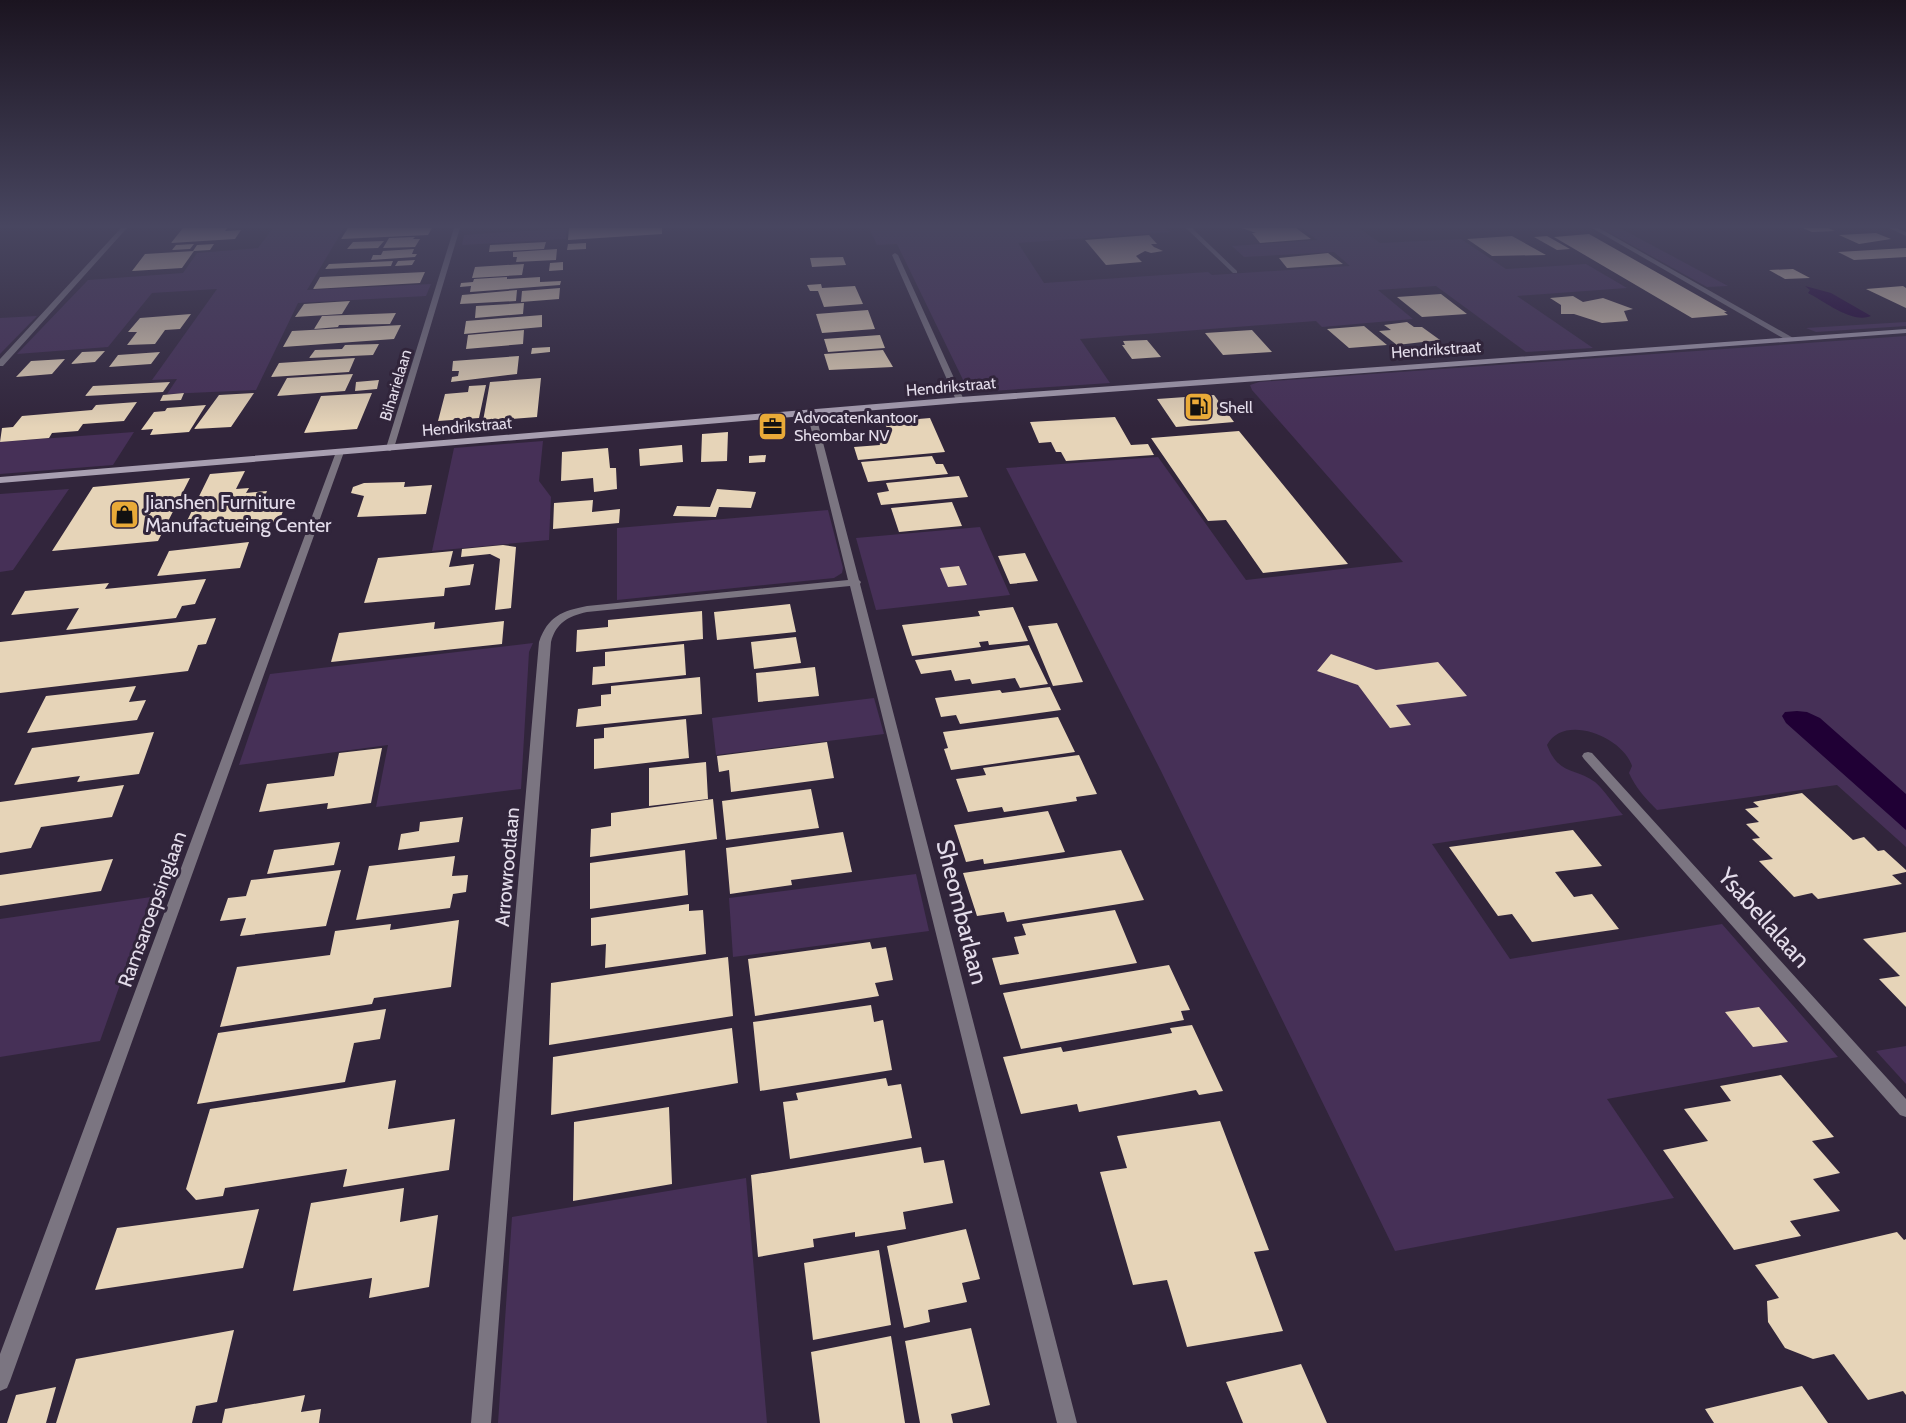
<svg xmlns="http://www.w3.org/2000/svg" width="1906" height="1423" viewBox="0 0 1906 1423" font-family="Cabin,sans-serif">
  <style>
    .green { fill: #463057 }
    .water { fill: #200035 }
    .building { fill: #e6d4b8 }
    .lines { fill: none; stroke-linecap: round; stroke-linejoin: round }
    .street { fill: #7b7581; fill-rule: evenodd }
    .secondary { fill: #a89fb1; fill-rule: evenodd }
    .labels { text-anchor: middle; stroke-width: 6; stroke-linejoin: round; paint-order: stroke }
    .far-street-label { font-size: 16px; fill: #e4ddeb; stroke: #31253b }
    .far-poi-label { font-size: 16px; fill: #e4ddeb; stroke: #31253b; text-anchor: start }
    .poi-label { font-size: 20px; fill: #e4ddeb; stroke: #31253b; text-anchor: start }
    .street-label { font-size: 20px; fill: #e4ddeb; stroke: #31253b }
    .near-street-label { font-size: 24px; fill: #e4ddeb; stroke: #31253b }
  </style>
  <rect width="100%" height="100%" fill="#31253b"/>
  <path class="green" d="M273,228H344L307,290L431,284L426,296L298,303L256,390L167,394L177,379L152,380L217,289L152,293L108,347L17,354L88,280L183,273L197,253L258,248Z
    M566,228V239L462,245L464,235Z
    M869,228H1165L1171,232L1018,243L1044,283L1208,272L1212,275L1350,266L1334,252L1244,257L1232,246L1317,240L1302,228H1359L1380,243L1461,239L1506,269L1586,264L1627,288L1517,296L1593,348L1526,352L1436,286L1378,290L1413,319L1322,327L1316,321L1080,339L1110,383L975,392L966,386L897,244L877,245Z
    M1601,228H1620L1728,286L1707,287Z
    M37,316L0,354V318Z
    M1906,322V326L1816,332L1806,328Z
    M1906,336V847L1837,785L1657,810C1645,798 1636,788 1629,773L1632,766C1623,737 1564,713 1547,745C1559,776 1575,767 1595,782C1605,791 1614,805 1623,815L1432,844L1510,959L1722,924L1838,1057L1607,1099L1674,1198L1395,1251L1161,771L1006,468L1158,457L1246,580L1403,562L1252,390L1250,385L1259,382Z
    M134,432L113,465L0,474V442Z
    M543,441L539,481L551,497L549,540L432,551L454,448Z
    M69,489L13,570L0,572V494Z
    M828,510L843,568L842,573L834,578L617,600V528Z
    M980,527L1010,595L876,610L856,538Z
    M533,643L529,652L521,789L376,807L388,745L239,765L270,674Z
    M874,698L884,734L716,755L712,718Z
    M916,874L929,931L733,957L729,898Z
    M151,897L100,1041L0,1057V919Z
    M1906,1046V1084L1876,1051Z
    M746,1178L767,1423H498L512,1217Z"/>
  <path class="water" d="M1805,286L1831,293L1871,316C1852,324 1824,301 1808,293L1810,290Z
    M1797,711L1807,712L1820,718L1906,794V830L1786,723L1782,716L1785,712Z"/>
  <path class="building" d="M183,228H227L225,231L241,230L235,239L171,243Z
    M348,228H432L428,235L341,239Z
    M569,228H662V234L568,240Z
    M1242,228H1296L1311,239L1260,243L1252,233H1256Z
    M1803,228H1828L1835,231L1812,232Z
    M1876,233L1891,239L1859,244L1839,235Z
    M1589,234L1727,312H1724L1728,315L1692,318L1554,237Z
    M1149,235L1157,244H1151L1154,247L1163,251L1151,253L1145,251L1136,256L1142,262L1106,265L1085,240Z
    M1512,236L1546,255L1492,256L1467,239Z
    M1547,236L1570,249L1557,250L1534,237Z
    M415,237L413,239H420L415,247L383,248L389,238Z
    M384,241L378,248L347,249L353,242Z
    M546,242L544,249L489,252L490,245Z
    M586,243V249L567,250L568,244Z
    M194,244L190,249L172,250L176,245Z
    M214,244L210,250L193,251L197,245Z
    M1906,248V257L1854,260L1838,252Z
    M414,249L412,254H417L415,257L371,260L373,255H381L383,251Z
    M557,249L556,260L516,262L517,257H513V252Z
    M194,251L182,268L132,271L145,254Z
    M1328,253L1343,264L1287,268L1279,258Z
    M843,257L846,265L812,267L810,258Z
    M415,260L412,265L395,266L398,261Z
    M393,261L391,266L325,269L329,264Z
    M563,262V270L549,271L550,263Z
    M524,264L522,275L472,278L475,267Z
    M1793,269L1810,278L1785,279L1769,270Z
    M425,272L420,283L313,289L320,277Z
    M507,277V279L540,277V282L561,281L560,285L470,292L471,286L460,287L461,283L473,282L474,279Z
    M821,284L822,288L855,286L863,304L824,307L818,291H810L807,285Z
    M1903,286L1906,288V308L1866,289Z
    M560,288L559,299L521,302L522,291Z
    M517,290L516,301L460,304L462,295Z
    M1441,294L1467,314L1422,317L1397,297Z
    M1573,296L1583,302L1603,298L1633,309L1624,311L1628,321L1602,323L1574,314H1561V305L1550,298Z
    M350,301L342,314L295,317L304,304Z
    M524,303L523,314L475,318L476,306Z
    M868,310L875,329L822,333L816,314Z
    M396,313L390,324L339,325L338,327L314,329L322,316Z
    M191,314L180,329L165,330L155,344L127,345L137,332H128L140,318Z
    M542,315V327L464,334L466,321Z
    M1407,322L1414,327H1422L1440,340L1397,345L1379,331L1391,330L1384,325Z
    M401,325L394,339L283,347L292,331Z
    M1364,326L1387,345L1349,348L1327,329Z
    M524,330L523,344L466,349L468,335Z
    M1252,330L1272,352L1223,355L1205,333Z
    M880,335L885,348L828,352L824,339Z
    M1147,340L1161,357L1132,359L1122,345H1125L1123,341Z
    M379,344L373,355L309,358L315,350L342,349L345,345Z
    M550,347V352L531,354L532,348Z
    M883,350L893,367L829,370L824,354Z
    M105,351L95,362L71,364L82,352Z
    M160,352L151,364L109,367L118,355Z
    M519,356L517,374L451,382L452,377L458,376L459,371H452L453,361Z
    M355,358L349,372L271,377L279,363Z
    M65,359L52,374L16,377L31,361Z
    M353,374L345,391L277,396L287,378Z
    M541,378L537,417L483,421L490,382Z
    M379,380L377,389L355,391L356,382Z
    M170,382L163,392L85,396L93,386Z
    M486,385L479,418L438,421L445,394L468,392L469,386Z
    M184,393L181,400L160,401L163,395Z
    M254,393L231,427L194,429L219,395Z
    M372,393L357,429L304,433L321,396Z
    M1214,395L1234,422L1176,427L1157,399Z
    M137,402L124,421L83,424L78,431L52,433L49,438L0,442L2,428L13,427L22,416L92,410L96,405Z
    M206,405L189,432L150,435L153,429L141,430L154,412L165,411L167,408Z
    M1115,417L1131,445L1148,444L1154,455L1066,461L1061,452H1056L1051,442L1039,443L1030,422Z
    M930,418L945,452L858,460L854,447L880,445L875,431L888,430L884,422Z
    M1239,431L1348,564L1263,573L1226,520L1208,521L1151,438Z
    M728,432L727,461L701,462L702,434Z
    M682,445L683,462L640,466L639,449Z
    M608,448L610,468H616L617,489L594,492L593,478L561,481L562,452Z
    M766,455L765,462L749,463V456Z
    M932,456L936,464H943L948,474L868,482L861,462Z
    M245,471L236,489L249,488L246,493L267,491L263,502L287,500L279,522L182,531L210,474Z
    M959,476L968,497L881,505L877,493L889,491L886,483Z
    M190,478L158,541L52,551L93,487Z
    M405,482L404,487L432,485L426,514L357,517L364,496L351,493L353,487L364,483Z
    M717,489L756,492L751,508L719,507L716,517L673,516L677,506L710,507Z
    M593,500L592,512L620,509L619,523L553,529L554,503Z
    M952,502L962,526L899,532L891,508Z
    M249,542L240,568L157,576L169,551Z
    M503,545L516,547L511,608L495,610L500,559L490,554L461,557L462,549Z
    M453,551L449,567L474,564L470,585L445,588L444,596L364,603L378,558Z
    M1025,553L1038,581L1010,584L998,556Z
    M959,566L967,585L948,587L940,568Z
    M206,579L195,604L182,606L176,618L66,630L79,608L11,615L25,591L109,583L105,589Z
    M790,604L796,632L717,640L714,612Z
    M1013,607L1028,641L989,645L988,641L979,642L981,647L912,656L902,625L980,616L978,611Z
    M702,611L703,639L576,652L577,630L608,627V620Z
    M216,618L206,644L198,645L188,671L0,693V642Z
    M504,621L502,644L331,662L339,633L435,622L434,629Z
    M1057,623L1083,682L1053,686L1028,626Z
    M796,637L801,663L754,669L751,642Z
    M684,644L686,675L592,685L593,667L605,666V652Z
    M1029,645L1048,684L1020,688L1015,678L972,684L970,679L955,681L951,670L921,674L915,660Z
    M1331,654L1376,670L1438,662L1467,696L1396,705L1411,725L1390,728L1358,685L1317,671Z
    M815,667L819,696L758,702L756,673Z
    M700,677L702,714L576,727L578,709L601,706V695L611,694V686Z
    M136,686L129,702L146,700L137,720L27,733L46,696Z
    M1050,687L1061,710L960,724L956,715L941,717L935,698L1000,690L1002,693Z
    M1058,717L1075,752L951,770L944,749L948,748L943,732Z
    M686,719L689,758L594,769V739L604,738V728Z
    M154,732L139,774L77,782L80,776L14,785L32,748Z
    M827,742L834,778L731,792L729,770L719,772L717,756Z
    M382,748L371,803L327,809L328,803L259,812L267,784L334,776L339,753Z
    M1079,755L1097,794L1076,797L1077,801L1004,812L1002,807L968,812L956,779L986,775L983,768Z
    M706,762L708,799L649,806V768Z
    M124,785L112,817L41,827L31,848L0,853V802Z
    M811,789L819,828L726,840L722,801Z
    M1802,793L1853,840L1864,837L1878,851L1884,850L1906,870V872L1892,875L1902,884L1818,899L1812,893L1794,897L1759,861L1773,859L1752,839L1760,838L1746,824L1759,822L1745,809L1759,807L1753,802Z
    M713,799L717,839L590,857L591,829L611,826V813Z
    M1048,811L1065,852L984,864L983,859L966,862L954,825Z
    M463,817L459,842L398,850L401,834L419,831L420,822Z
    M1573,830L1602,866L1555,872L1574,897L1592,894L1619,929L1532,942L1512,914L1498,916L1449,847Z
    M843,832L852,872L791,880L792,885L730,894L726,848Z
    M340,842L334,865L267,874L274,850Z
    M685,850L688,895L590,909V863Z
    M1121,850L1144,900L1007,922L1004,912L977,916L963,873Z
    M455,856L452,876L468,875L466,892L453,894L450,908L356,920L369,866Z
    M113,859L101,891L0,906V875Z
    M341,870L326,926L240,936L246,918L220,921L228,898L246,896L251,880Z
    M689,904V911L703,910L706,954L605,968L606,944L591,946V918Z
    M1115,910L1137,963L1000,985L992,958L1019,954L1014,937L1026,935L1022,924Z
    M459,920L451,987L374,998L372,1004L220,1027L237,967L330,955L335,931L391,924L390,930Z
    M1906,932V1007L1879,979L1900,976L1863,939Z
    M870,942L872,949L886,947L893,980L875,983L879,996L755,1016L748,959Z
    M728,957L733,1016L549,1045L551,983Z
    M1169,965L1190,1010L1181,1011L1184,1020L1021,1049L1003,993Z
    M871,1005L874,1022L883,1020L892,1070L760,1091L753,1022Z
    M1759,1007L1788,1042L1753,1047L1725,1012Z
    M386,1009L380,1039L354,1043L345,1082L197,1104L218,1033Z
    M1192,1025L1223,1091L1199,1095L1196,1090L1079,1112L1077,1104L1021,1114L1003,1057L1061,1047L1063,1052L1172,1033L1170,1028Z
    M732,1028L738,1083L551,1115L553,1057Z
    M1781,1075L1834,1137L1812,1141L1840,1173L1813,1179L1840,1211L1790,1221L1801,1236L1734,1250L1663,1150L1708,1141L1684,1109L1731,1101L1720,1086Z
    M886,1078L888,1086L901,1084L912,1138L790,1159L783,1102L798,1100L796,1093Z
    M396,1080L388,1129L455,1119L449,1170L343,1187L347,1169L225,1188L223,1196L196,1200L186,1189L210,1109Z
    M669,1107L672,1184L573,1201L574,1122Z
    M1220,1121L1269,1250L1254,1252L1283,1331L1187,1347L1167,1280L1133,1285L1100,1172L1127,1168L1117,1136Z
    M921,1147L924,1163L944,1160L953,1203L903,1212L906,1229L855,1237V1232L813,1239L814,1247L758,1257L751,1175Z
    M404,1188L400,1222L438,1215L429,1287L369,1298L372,1278L293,1291L311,1203Z
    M259,1209L243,1268L95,1290L117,1228Z
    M966,1229L980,1279L962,1283L967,1302L928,1310L930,1322L904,1328L887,1246Z
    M1897,1232L1904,1240L1906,1239V1395L1903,1391L1868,1400L1834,1354L1813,1359L1785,1348L1768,1322L1767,1301L1779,1298L1755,1265Z
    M879,1250L891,1325L813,1340L804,1263Z
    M971,1328L990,1405L951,1414L953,1423H920L905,1341Z
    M234,1330L217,1402L196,1406L192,1423H56L76,1359Z
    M891,1336L905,1423H820L811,1352Z
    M1301,1364L1327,1423H1243L1226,1382Z
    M1802,1386L1828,1423H1714L1705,1409Z
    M56,1387L46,1423H7L16,1395Z
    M305,1395L301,1412L321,1409L319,1423H222L225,1409Z"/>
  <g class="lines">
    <path class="street" d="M121,228H127L3,366H0V359Z
      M454,228H460L394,448L390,451L387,450L386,448Z
      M1186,228H1192L1237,271V273H1233Z
      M1592,228H1599L1795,339L1788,341Z
      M1889,228H1897L1906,232V236Z
      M895,253L898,255L964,400L963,402L956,400L892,255Z
      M808,410L815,412L859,580L861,582L860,584L1077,1423H1057L850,586L587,612C568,616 556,623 551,642L491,1423H471L539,642C548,616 562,611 587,606L848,580L807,412Z
      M340,449L344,452L10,1381L7,1388L0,1391V1354L336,452Z
      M1588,752L1592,753L1906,1099V1117L1900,1115L1584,759L1582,756L1584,753Z"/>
    <path class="secondary" d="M1906,329V333L960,403L0,483V477L960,397Z"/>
  </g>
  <linearGradient id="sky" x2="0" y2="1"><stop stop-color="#1b1420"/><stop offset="0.53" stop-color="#484660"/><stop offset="1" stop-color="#484660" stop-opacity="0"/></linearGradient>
  <rect width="1906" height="427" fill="url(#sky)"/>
  <defs>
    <symbol id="fuel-square" viewBox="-11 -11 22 22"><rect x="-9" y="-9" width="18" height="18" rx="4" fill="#e9aa38" stroke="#31253b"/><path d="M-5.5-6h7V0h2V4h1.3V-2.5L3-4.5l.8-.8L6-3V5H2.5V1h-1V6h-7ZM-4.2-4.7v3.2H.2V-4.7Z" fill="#111"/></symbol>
    <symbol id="office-square" viewBox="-11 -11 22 22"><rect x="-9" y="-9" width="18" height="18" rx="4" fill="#e9aa38" stroke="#31253b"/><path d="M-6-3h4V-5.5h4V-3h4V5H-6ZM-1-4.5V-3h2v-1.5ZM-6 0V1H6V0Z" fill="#111"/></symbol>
    <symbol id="shop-square" viewBox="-11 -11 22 22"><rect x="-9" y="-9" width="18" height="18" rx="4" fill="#e9aa38" stroke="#31253b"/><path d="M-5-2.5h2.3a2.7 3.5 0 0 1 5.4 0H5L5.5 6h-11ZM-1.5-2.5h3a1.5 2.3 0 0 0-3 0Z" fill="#111"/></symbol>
  </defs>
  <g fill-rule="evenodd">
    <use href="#fuel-square" x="1182" y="390" width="33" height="33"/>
    <use href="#office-square" x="756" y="410" width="33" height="33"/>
    <use href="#shop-square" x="108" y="498" width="33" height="33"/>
  </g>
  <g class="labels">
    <g class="far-street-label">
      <text transform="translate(1436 349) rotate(-4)" y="6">Hendrikstraat</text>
      <text transform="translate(395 385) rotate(-73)" y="6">Biharielaan</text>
      <text transform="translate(951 386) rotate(-5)" y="6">Hendrikstraat</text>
      <text transform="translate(467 426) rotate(-5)" y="6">Hendrikstraat</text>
    </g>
    <g class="far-poi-label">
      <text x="1219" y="413">Shell</text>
      <text x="794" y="423">Advocatenkantoor<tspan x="794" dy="18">Sheombar NV</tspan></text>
    </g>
    <g class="poi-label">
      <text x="145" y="509">Jianshen Furniture<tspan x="145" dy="23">Manufactueing Center</tspan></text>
    </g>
    <g class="street-label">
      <text transform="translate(507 867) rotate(-85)" y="7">Arrowrootlaan</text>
      <text transform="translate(152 909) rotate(-70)" y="7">Ramsaroepsinglaan</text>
    </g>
    <g class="near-street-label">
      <text transform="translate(962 912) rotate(76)" y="8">Sheombarlaan</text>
      <text transform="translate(1764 918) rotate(48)" y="8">Ysabellalaan</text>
    </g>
  </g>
</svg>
